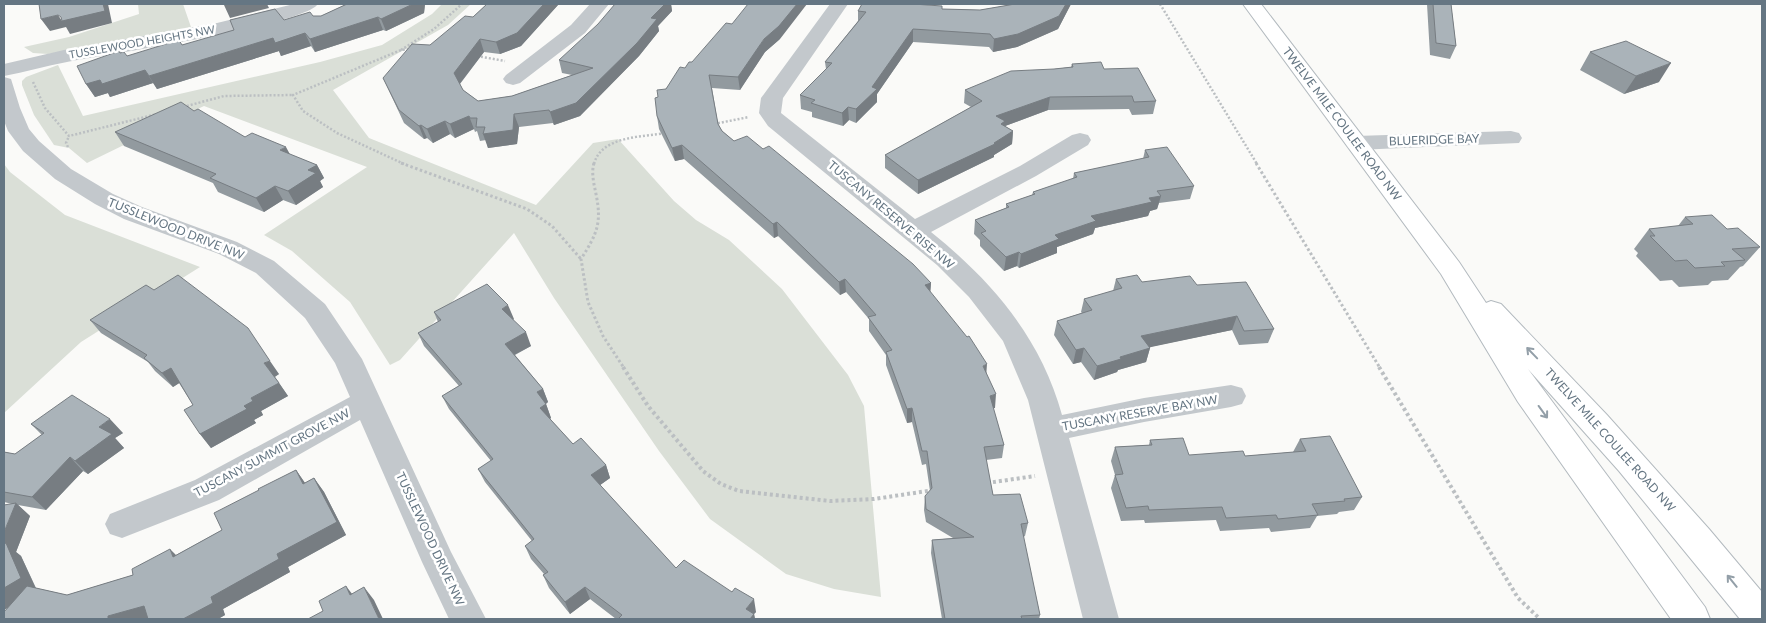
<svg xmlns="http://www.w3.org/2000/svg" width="1766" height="623" viewBox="0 0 1766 623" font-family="Lato,sans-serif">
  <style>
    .green { fill: #dadfd7 }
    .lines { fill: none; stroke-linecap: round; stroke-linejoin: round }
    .secondary-casing { stroke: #b3babf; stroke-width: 2 }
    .path-far2 { stroke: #bbbfc2; stroke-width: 2.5; stroke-dasharray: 2 2; stroke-linecap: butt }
    .path-far1 { stroke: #bbbfc2; stroke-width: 3; stroke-dasharray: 2.5 2.5; stroke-linecap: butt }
    .path { stroke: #bbbfc2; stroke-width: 4; stroke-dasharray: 3 3; stroke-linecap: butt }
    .street { fill: #c3c8cc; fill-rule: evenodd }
    .secondary { fill: #fff; fill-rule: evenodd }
    .wall { fill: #929a9f }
    .shaded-wall { fill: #777d82 }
    .building { fill: #aab3b9; stroke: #777d82 }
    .oneway { stroke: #939fa8 }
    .labels { text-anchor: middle; stroke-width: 5; stroke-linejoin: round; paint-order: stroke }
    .far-street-label { font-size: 11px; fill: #657683; stroke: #fff }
    .street-label { font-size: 12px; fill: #657683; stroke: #fff }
  </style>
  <rect width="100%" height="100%" fill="#fafaf8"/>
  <path class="green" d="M138,4H183L192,30L48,54L33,53L24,47L69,37L139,14Z
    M442,4H471L448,25L333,90L369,138L536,205L593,143L618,139L674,201L696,220L729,240L782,289L848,375L864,406L881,597L834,589L786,574L710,519L659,451L554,298L514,233L400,360L390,365L350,302L292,251L264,235L367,167L204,106L87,163L69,148L54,145L34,115L22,85V81L26,77L58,65L83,116L320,62L382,45L432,14Z
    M4,164L10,172L65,215L200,267L81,342L4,413Z"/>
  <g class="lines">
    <defs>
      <path id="secondary" d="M1243,4H1261L1459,262L1486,303L1491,301L1501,304L1607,415L1709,529L1762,592V619H1740L1619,471L1528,369L1705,607L1710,619H1671L1518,402L1441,274Z"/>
    </defs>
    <use href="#secondary" class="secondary-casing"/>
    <path class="path-far2" d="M1160,4L1257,164
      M401,50L434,29L462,4
      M477,56L505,61
      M33,82L45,108L69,136L157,114
      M183,107L224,96L293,95
      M714,124L749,117
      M68,147L66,143L69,136
      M404,164L337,133L303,111L293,95L401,50L411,49
      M594,164C601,136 642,137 666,133"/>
    <path class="path-far1" d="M401,163L527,209L552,226L581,259
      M594,163C591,173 594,184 596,194C602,223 597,234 581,259L588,302L603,336L624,368
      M1256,163L1380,368"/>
    <path class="path" d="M623,367L648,406L703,471L721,484L739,491L830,501L874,499L934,490
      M1379,367L1518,598L1540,619
      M987,483L1035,476"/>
    <path class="street" d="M294,4H318C304,25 104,55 67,62C46,66 25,72 4,76V64L64,50L217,23Z
      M590,4H609L585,33L520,83L513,85L506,83L503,79L506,75L571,25Z
      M830,4H848L783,98L781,113L915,219L1020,166L1072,135L1080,133L1088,135L1091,140L1088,145L1036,176L931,232C992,281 1041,338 1062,415L1144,398L1231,385L1242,388L1246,396L1242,404L1231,407L1144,422L1069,438L1119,619H1083L1028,400L1003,341L969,297L937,265L768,126L759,113L761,98Z
      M4,77L11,79L20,108L29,129L39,141L71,169L113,194L142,207L237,242L274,261L325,304L362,359L451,552L486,619H449L422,562L360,420L219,500L122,538L110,534L105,524L110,514L195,480L350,397L335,363L305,318L256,273L219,254L124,219L95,204L55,179L23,151L8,131L4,121Z
      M1511,131L1519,133L1522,138L1519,143L1356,150L1348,148L1345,143L1348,138L1356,136Z"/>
    <use href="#secondary" class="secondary"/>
  </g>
  <path class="wall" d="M347,4H425L424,13L386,31L383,30L315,52L311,46L281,56L279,51L157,89L153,83L110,97L108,93L95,97L86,84L120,53L127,56L182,45L284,20L321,16Z
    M487,4H561L560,5H558L521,46L500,54L484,52L460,84L463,90L478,101L512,96L572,75L562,73L559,60L671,4L672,11L658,26L659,31L639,56L580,116L554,125L553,123L519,127L517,144L488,148L486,140L480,141L477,131L475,132L474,129L455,138L450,134L433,143L427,138L424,139L404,123L383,78L430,45L473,17Z
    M1015,4H1071L1058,29L1017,47L993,52L989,47L913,42L877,94V102L856,123L849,120L843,126L812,117V112L801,109L800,95L826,69L825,62L858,21V11L942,9L980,10Z
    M1427,4H1451L1456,46L1450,59L1430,55Z
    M780,39L765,52L740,90L712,88L718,124L722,131L734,141L931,283L930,292L986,372L995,408H993L1004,445L1002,458L986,460L993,495L1028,523L1025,536L1023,537L1040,615L1039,619H942L931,553L932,540L953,538L926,522L924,510L925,496L930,491L926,464L922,465L912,422L907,423L886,365V355L869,331V319L846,292L840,295L778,236L774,238L684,159L675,161L659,129L657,116L658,97L685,68L692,62Z
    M1590,52L1659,82L1624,94L1580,70Z
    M1072,64L1104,69L1156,101L1153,114L1132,115L1129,109L1048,110L1005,126L1013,131L1012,144L994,155V157L918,194L885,168V155L971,107L964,103L965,90L1054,69L1071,67Z
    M194,111L245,137L317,165L324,178L320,181L323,187L296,205L283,200L264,212L218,192L213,183L124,146L115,132Z
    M1145,150L1194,186L1190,199L1159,203L1157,209L1150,211L1148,216L1095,228L1093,234L1057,247V253L1019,268L1017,266L1004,271L980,246V240L974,234L975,220L1006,208V204L1032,195L1033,192L1073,179L1074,173L1143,159Z
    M1685,217L1727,229L1760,247L1743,266L1740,267L1728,280L1712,281L1708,285L1679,287L1672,280L1660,281L1636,256L1638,253L1634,249L1649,229L1678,226Z
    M1116,279L1142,282L1197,285L1274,329L1268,343L1239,345L1232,330L1149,347L1150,348L1146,362L1118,370L1117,372L1094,380L1081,362L1073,364L1054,335L1057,321L1082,313L1081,312L1084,299L1113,291Z
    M434,312L514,319L513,320L531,346L515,355L543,389L548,402L546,404L551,418L550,419L573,444L606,465L610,478L600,485L676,568L756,612L754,614L755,619H616L590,599L570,614L549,588L543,575L544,574L531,559L525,546L532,541L485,482L478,469L491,461L449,409L442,396L459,386L424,346L418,333L438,322Z
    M90,320L279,374L275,377L288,396L261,411L263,415L254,420L256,423L211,448L200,434L193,405L179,383L173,387L155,371L148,362L101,333Z
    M31,424L123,433L115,438L124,448L88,474L83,471L46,510L18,505L30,516L16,552L21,556L36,588L67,595L133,575L176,555L222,530L259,490L296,470L305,483L314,478L324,492L346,535L288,567L290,572L223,609L225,615L218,619H4L7,608L4,610L12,504L4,502V452L15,454L42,435Z
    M1300,439L1362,497L1354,510L1339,512L1337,514L1317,516L1310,528L1271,532L1269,528L1220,531L1216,520L1145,523L1144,520L1121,521L1111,488L1115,475L1111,461L1115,447L1149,445L1150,440L1189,455L1245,456L1293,452Z"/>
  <path class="shaded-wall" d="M103,4H108L112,23L70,34L66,27L50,31L41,19L58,15L62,21Z
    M230,4H267L269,8L230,18L224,5Z
    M413,4H425L424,13L386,31L381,19Z
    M544,4H557L558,5L521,46L500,54L496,42Z
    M665,4H671L672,11L658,26L659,31L639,56L580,116L554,125L550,112Z
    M797,4H807L780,39L765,52L740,90L738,77L764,39Z
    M1066,4H1071L1058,29L1017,47L993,52L994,39Z
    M378,17L383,30L315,52L310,39Z
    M913,29V42L877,94V102L856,123V109Z
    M305,33L311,46L281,56L279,51L157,89L149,76L273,38Z
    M480,39L484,52L458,86L454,73Z
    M1671,63L1659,82L1624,94L1636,76Z
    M145,70L153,83L110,97L108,93L95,97L86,84L100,80Z
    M1050,97L1048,110L1005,126L1004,135L996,116Z
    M848,107L849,120L843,126L842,113Z
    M514,114L519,127L517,144L488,148L483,134Z
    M469,116L474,129L455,138L450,124Z
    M445,121L450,134L433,143L427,129Z
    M421,125L427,138L424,139L419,126Z
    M1013,131L1012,144L994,155V157L918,194V180L994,143Z
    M682,145L684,159L675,161L672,148Z
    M286,147L293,160L280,150Z
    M317,165L324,178L320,181L323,187L296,205L288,191L308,170Z
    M275,186L283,200L264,212L256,198Z
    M1161,196L1157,209L1150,211L1148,216L1095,228L1093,234L1057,247V253L1019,268L1021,254L1091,216L1149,198Z
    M777,222L778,236L774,238L773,224Z
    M1019,252L1017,266L1004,271L1006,257Z
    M845,279L846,292L840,295L839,282Z
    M931,283L930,297L925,285Z
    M508,305L514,319L507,323L502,309Z
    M1237,316L1232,330L1137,350L1141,336Z
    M526,332L531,346L510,357L505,344Z
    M1084,348L1081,362L1073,364L1076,350Z
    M1150,348L1146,362L1118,370L1117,372L1094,380L1097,366L1120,357Z
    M270,361L279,374L274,377L264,363Z
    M987,364L986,378L983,366Z
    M171,368L181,382L173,387L162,373Z
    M279,383L288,396L261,411L263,415L254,420L256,423L211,448L200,434L251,398Z
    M543,389L548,402L542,406L537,392Z
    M996,394L995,408L988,409L990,396Z
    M546,404L551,418L545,422L540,408Z
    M912,408V422L907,423V409Z
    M110,419L123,433L115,438L124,448L88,474L75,461L99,427Z
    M70,457L83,471L46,510L32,497Z
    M606,465L610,478L596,488L591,475Z
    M296,470L305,483L303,484Z
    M314,478L324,492L346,535L288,567L290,572L223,609L225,615L218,619H183L211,597L277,554Z
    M16,503L30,516L16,552L21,556L37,591L4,610V532Z
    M170,549L183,562L173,557Z
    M346,586L356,599L350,595Z
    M364,587L374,600L383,619H379Z
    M585,587L590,599L570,614L565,602Z
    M754,599L756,612L754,614L755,619H749L746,609Z
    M144,606L156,619H108V616Z"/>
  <path class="building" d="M39,4H103L105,11L62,21L61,17L58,15L41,19Z
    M347,4H413L381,19L378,17L310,39L305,33L275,43L273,38L149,76L145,70L102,84L100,80L86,84L77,66L119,51L120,53L124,52L127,56L179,40L182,45L234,30L230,20L275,9L284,20L310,12L313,16H321Z
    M487,4H544L517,33L496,42L480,39L454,73L463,90L478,101L512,96L593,68L559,60L598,24L615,4H665L651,18L657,19L637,43L576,103L550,112L549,110L514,114L513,130L483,134L485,127H476L477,118H470L469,116L450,124L445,121L427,129L421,125L419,126L399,110L383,78L412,44L430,45L465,16L473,17Z
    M748,4H797L779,26L764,39L738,77L709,75L718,124L722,131L734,141L747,136L763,149L769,146L913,264L931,283L925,285L967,337L969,336L987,364L983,366L996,394L990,396L1004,445L984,447L993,495L1020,494L1028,523L1021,524L1040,615L1021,616L1022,619H945L932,540L974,537L926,509L925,496L932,488L927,451H922L912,408L907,409L886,352L892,350L868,317L876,315L845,279L839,282L777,222L773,224L682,145L672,148L657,116L655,98L658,97L657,90L666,89L680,67L685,68L689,62H692L726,23L732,24Z
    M862,4H913L942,6V9L980,10L1015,4H1066L1059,16L1018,34L994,39L990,34L913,29L872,87L877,89L856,109L848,107L842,113L811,103L815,100L800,95L832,63L825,62L866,12L858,11Z
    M1433,4H1451L1456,46L1436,43Z
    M1626,41L1671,63L1636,76L1590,52Z
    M1101,62L1104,69L1138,68L1156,101L1134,102L1132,96L1050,97L996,116L1005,121L1001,124L1013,131L994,143L995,144L918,180L885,155L982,101L965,90L1011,71L1054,69L1073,67L1072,64Z
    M181,102L194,111L198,109L245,137L252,133L286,147L280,150L317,165L308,170L316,173L288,191L275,186L256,198L210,178L216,174L115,132Z
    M1167,147L1194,186L1157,191L1161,196L1149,198L1152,202L1091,216L1096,221L1055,235L1059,239L1021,254L1019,252L1006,257L981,233L986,231L975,220L1009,207L1006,204L1035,194L1033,192L1077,177L1074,173L1149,157L1145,150Z
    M1712,215L1727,229L1738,228L1760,247L1732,249L1745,260L1721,262L1725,266L1695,268L1687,260L1675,261L1650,236H1655L1649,229L1693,224L1685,217Z
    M178,275L248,328L270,361L264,363L279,383L251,398L253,401L244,406L247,409L200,434L184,410L193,405L171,368L162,373L144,358L147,355L90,320L146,285L154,290Z
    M1137,275L1142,282L1190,276L1197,285L1246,282L1274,329L1244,331L1237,316L1141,336L1150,348L1120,357L1121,359L1097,366L1084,348L1076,350L1057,321L1092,310L1084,299L1122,288L1116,279Z
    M487,284L508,305L502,309L526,332L505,344L543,389L537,392L546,404L540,408L573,444L581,438L606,465L591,475L676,568L684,560L732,592L735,588L754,599L746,609L754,614L750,619H618L622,615L585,587L565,602L543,575L548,572L525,546L534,539L478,469L493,459L442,396L462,384L418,333L441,320L434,312Z
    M72,395L110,419L99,427L112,434L75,461L70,457L32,497L4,492V452L15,454L44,433L31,424Z
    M1330,436L1362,497L1344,499L1345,501L1312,504L1318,515L1278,519L1276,515L1226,518L1222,507L1149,510L1148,506L1126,508L1115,475L1123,474L1115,447L1152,445L1150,440L1183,438L1189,455L1243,451L1245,456L1306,451L1300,439Z
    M296,470L303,484L314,478L337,522L277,554L279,559L211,597L213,603L183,619H148L144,606L108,616V619H4V612L27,586L67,595L133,575L132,569L170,549L173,557L222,530L214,513L259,490L258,489Z
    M16,503L4,532V505Z
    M6,543L21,578L4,588V544Z
    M346,586L350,595L364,587L379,619H308L323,611L319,601Z"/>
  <defs><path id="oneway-shaft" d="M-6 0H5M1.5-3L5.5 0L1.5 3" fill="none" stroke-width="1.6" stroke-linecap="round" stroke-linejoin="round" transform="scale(1.25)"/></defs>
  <g class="oneway">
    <use href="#oneway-shaft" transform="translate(1532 353) rotate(-134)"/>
    <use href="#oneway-shaft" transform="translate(1543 412) rotate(54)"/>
    <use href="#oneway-shaft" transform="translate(1732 581) rotate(-129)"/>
  </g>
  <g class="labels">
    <g class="far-street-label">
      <text transform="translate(142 42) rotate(-10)" y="4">TUSSLEWOOD HEIGHTS NW</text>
    </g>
    <g class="street-label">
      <text transform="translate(1342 124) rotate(53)" y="4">TWELVE MILE COULEE ROAD NW</text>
      <text transform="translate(1434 140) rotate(-2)" y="4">BLUERIDGE BAY</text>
      <text transform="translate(891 215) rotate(40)" y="4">TUSCANY RESERVE RISE NW</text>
      <text transform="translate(176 229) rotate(22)" y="4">TUSSLEWOOD DRIVE NW</text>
      <text transform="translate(1140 413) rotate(-10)" y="4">TUSCANY RESERVE BAY NW</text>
      <text transform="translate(1610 440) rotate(48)" y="4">TWELVE MILE COULEE ROAD NW</text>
      <text transform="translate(272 453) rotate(-28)" y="4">TUSCANY SUMMIT GROVE NW</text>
      <text transform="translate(430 539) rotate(65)" y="4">TUSSLEWOOD DRIVE NW</text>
    </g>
  </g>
  <rect width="1766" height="623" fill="none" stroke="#657683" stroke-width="10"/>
</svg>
